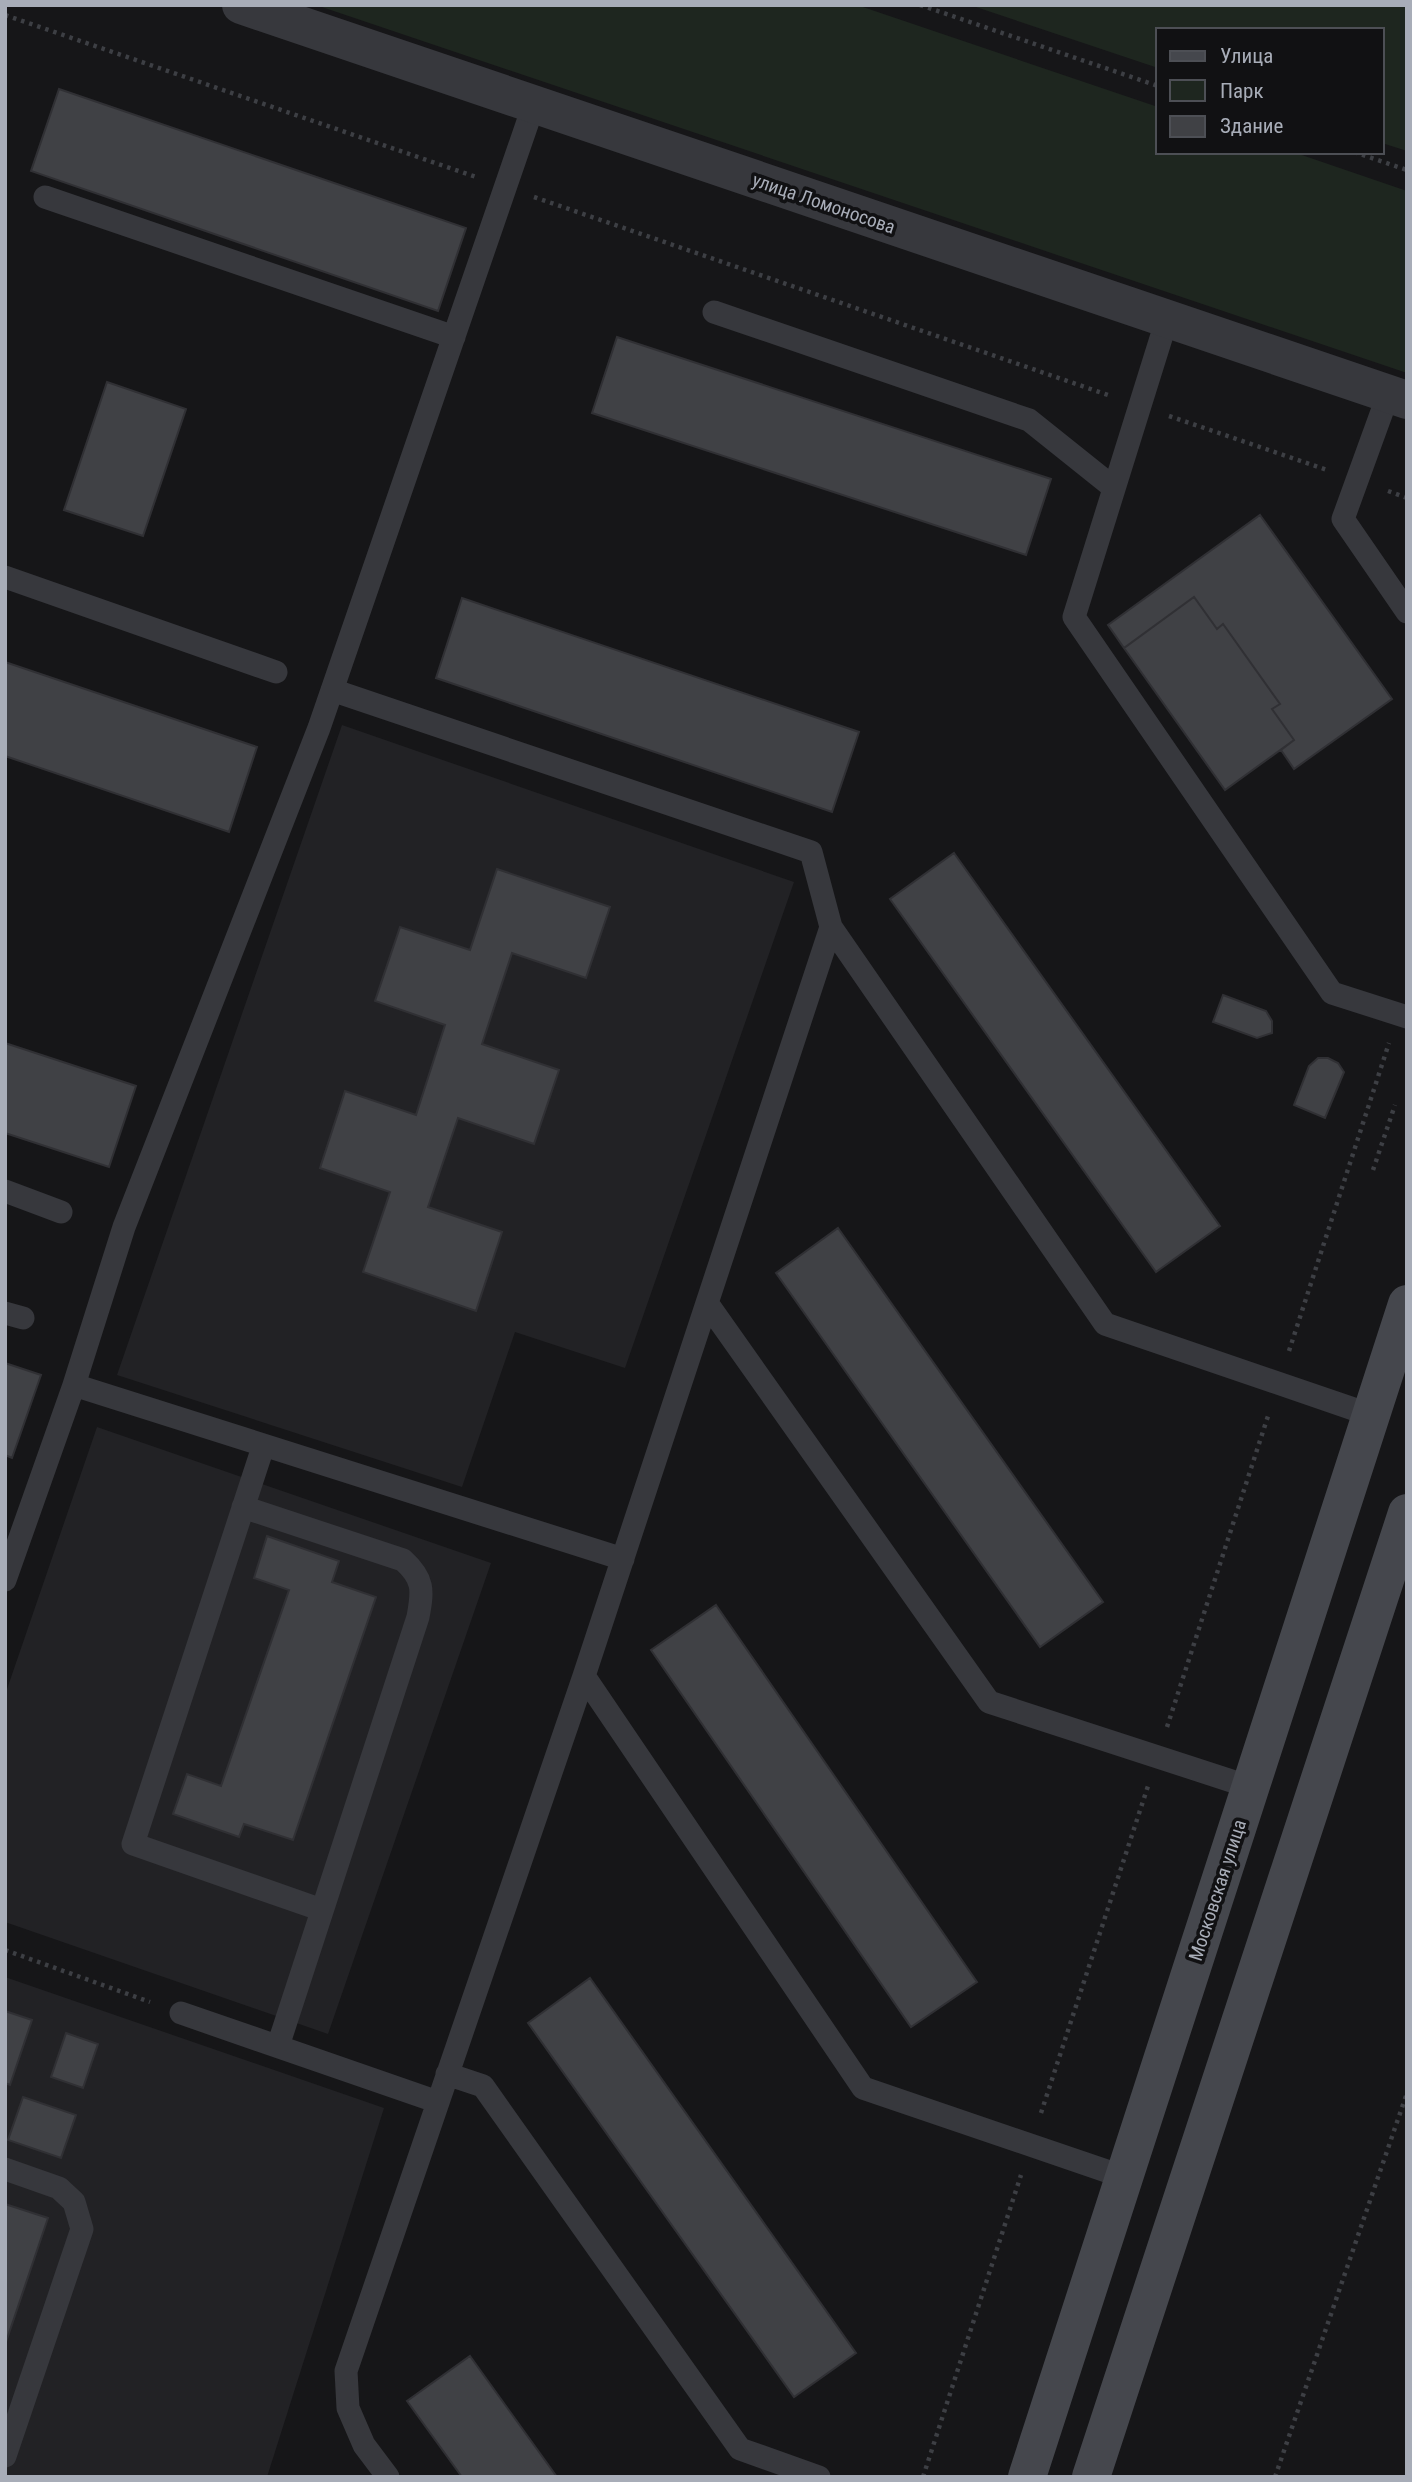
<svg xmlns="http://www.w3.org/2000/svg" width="1412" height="2482" viewBox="0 0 1412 2482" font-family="'Roboto Condensed',sans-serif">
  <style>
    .built { fill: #222225 }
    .green { fill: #1e261f }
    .building { fill: #404145; stroke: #303034; stroke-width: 2 }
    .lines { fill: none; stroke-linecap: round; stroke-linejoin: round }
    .path { stroke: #3d3f44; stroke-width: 4.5; stroke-dasharray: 3.5 5; stroke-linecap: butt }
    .lane { stroke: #37383d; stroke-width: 23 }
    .street { stroke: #37383d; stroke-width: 38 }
    .secondary { stroke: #45474d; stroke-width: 38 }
    .labels { text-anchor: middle; stroke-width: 7; stroke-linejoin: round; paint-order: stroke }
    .street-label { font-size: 19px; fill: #a8adb8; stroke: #111113 }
  </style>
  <rect width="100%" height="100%" fill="#161618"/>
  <path class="built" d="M342,725L794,882L625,1368L515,1332L462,1487L117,1375Z
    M97,1427L491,1563L328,2034L5,1922V1695Z
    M5,1977L384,2108L267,2477H5Z"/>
  <path class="green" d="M316,5H857L1158,107V152H1293L1407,191V373Z
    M970,5H1407V151L1382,143V30H1158V68Z"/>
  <path class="building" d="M59,89L466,228L438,311L31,171Z
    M617,337L1051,479L1026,555L592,413Z
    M107,382L186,409L143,536L64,510Z
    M1260,515L1392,699L1294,769L1281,750L1294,740L1272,709L1280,704L1223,624L1217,629L1194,597L1124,648L1108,625Z
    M1194,597L1217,629L1223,624L1280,704L1272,709L1294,740L1225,790L1124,648Z
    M462,598L859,732L832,812L436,678Z
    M5,662L257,747L229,832L5,756Z
    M954,853L1220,1226L1156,1272L890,899Z
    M497,869L610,907L586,978L512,953L482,1044L559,1070L534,1144L458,1118L428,1207L502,1232L476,1311L363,1272L390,1192L320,1168L345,1091L416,1115L445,1025L375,1001L400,927L470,950Z
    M1223,995L1266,1011L1272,1021V1033L1257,1038L1213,1022Z
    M5,1043L136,1086L109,1167L5,1133Z
    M1318,1058H1328L1338,1063L1344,1072L1325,1118L1294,1105L1309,1066Z
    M838,1228L1103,1602L1040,1647L776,1273Z
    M5,1363L41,1375L12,1458L5,1455Z
    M267,1536L339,1561L332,1582L376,1597L293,1840L244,1824L239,1837L173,1814L187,1774L221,1786L289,1590L254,1578Z
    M716,1605L977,1982L911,2027L651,1650Z
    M590,1978L856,2353L794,2397L528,2023Z
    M5,2011L32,2020L10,2085L5,2083Z
    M66,2033L98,2044L83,2088L51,2077Z
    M23,2097L76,2115L61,2158L8,2140Z
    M5,2204L48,2218L5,2345Z
    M470,2356L557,2477H462L407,2401Z"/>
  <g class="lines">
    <path class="path" d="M920,5L1158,86
      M5,15L476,177
      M1354,152L1407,170
      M534,197L1108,395
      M1169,416L1327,470
      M1388,491L1407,498
      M1373,1170L1395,1105
      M1289,1351L1389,1043
      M1167,1727L1269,1413
      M5,1950L150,2002
      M1041,2113L1148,1786
      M923,2477L1021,2175
      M1275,2477L1407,2093"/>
    <path class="lane" d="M45,197L454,337
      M714,312L1029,420L1114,488
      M1167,319L1074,617L1332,993L1407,1017
      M1388,395L1343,519L1407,612
      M5,577L276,672
      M332,690L811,852L831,927
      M5,1191L61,1212
      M707,1303L989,1702L1250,1787
      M5,1313L23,1318
      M74,1385L623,1559
      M263,1447L133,1844L322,1910
      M243,1507L403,1560C424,1579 423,1590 418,1617L278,2046
      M5,1580L74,1385L124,1227L319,728L534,104
      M584,1676L863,2088L1124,2177
      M181,2013L438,2102
      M447,2074L483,2086L740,2449L819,2477
      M5,2169L59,2188L74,2202L82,2229L5,2456
      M388,2477L364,2445L348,2408L346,2371L584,1676L831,927L1105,1324L1371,1415"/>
    <path class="street" d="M241,5L1407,400"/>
    <path class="secondary" d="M1027,2477L1407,1304
      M1091,2477L1407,1513"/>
  </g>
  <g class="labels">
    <g class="street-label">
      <text transform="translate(824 203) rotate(19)" y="7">улица Ломоносова</text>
      <text transform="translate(1217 1890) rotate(-72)" y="7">Московская улица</text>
    </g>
  </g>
  <rect width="1412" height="2482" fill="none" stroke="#a8adb8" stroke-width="14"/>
  <rect x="1156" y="28" width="228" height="126" fill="#111113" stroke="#4d4f55" stroke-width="2"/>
  <rect x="1170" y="51" width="35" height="10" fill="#45474d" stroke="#4d4f55" stroke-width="2"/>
  <text x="1220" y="63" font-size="21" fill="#a8adb8">Улица</text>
  <rect x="1170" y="80" width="35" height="21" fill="#1e261f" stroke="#4d4f55" stroke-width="2"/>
  <text x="1220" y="98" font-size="21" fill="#a8adb8">Парк</text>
  <rect x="1170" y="116" width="35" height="21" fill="#404145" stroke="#4d4f55" stroke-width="2"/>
  <text x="1220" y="133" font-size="21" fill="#a8adb8">Здание</text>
</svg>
